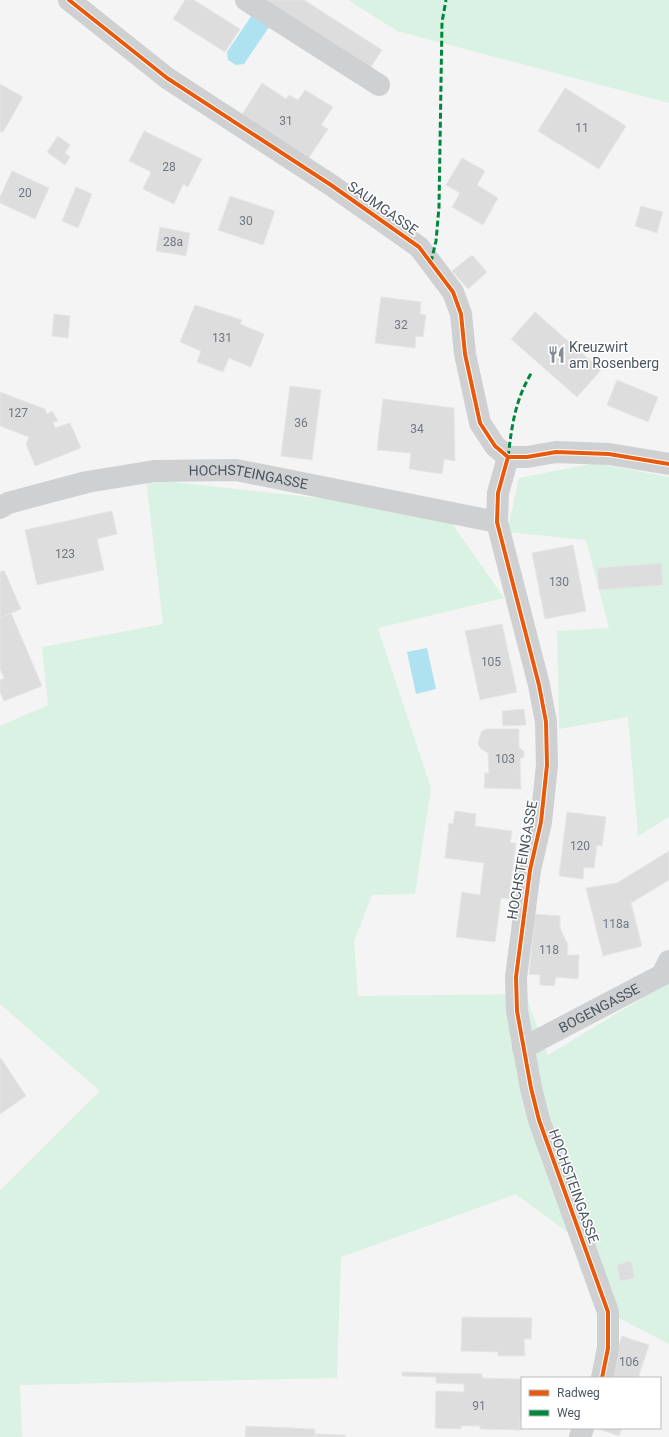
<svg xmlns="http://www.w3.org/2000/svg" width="669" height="1437" viewBox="0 0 669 1437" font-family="Roboto,sans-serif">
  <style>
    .green { fill: #d9f2e3 }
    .water { fill: #aee2f0 }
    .building { fill: #ddddde; stroke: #e5e6e7 }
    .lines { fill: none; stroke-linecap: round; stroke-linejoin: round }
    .minor { stroke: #ced0d2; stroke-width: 22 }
    .quiet { stroke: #00873e; stroke-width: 3; stroke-dasharray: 6 3; stroke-linecap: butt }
    .cycleway-casing { stroke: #fff; stroke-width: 6 }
    .cycleway { stroke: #e8590c; stroke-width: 4 }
    .labels { text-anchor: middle; stroke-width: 3; stroke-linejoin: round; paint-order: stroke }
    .number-label { font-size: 12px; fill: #707881 }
    .street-label { font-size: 14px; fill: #4a5661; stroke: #fff }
    .poi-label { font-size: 14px; fill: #4a5661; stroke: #fff; text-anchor: start }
  </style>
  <rect width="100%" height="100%" fill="#f4f4f4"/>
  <path class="green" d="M348,0H669V103L397,31Z
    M595,463L669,477V817L638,836L628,717L559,729L557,631L609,628L586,540L507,532L519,478Z
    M146,479L444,512L504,598L378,628L431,788L415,894L372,895L354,941L358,996L525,994L548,1055L669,982V1344L613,1315L583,1244L516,1194L341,1257L337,1378L20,1385L22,1437H0V1190L100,1091L0,1004V726L48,705L42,647L163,624Z"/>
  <path class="water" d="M252,15L269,27L244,64L236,65L228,60L227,52Z
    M427,648L436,689L416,694L407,652Z"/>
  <path class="building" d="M185,0H194L240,29L225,52L173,19Z
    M258,0H304L382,50L368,71Z
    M262,83L286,99L289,95L298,100L305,90L333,107L321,125L328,129L308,159L241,116Z
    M0,84L23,97L3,132L0,131Z
    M565,88L626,126L599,169L538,131Z
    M144,131L202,159L188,187L183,184L174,204L143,189L151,172L129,161Z
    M58,136L70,145L65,153L70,157L65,165L47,152Z
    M462,158L485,171L477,185L498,198L483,225L452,207L460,193L446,185Z
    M12,171L49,188L35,219L0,203V197Z
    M76,187L92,194L78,228L62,221Z
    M230,196L275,211L263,245L218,230Z
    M641,206L663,212L657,233L635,226Z
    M160,227L190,233L186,256L156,251Z
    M472,255L487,272L468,289L452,271Z
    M381,297L421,302L420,314L426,315L423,337L416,336L415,348L375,343Z
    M195,305L242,320L240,324L264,334L251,367L229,358L223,372L197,362L201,351L180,342Z
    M535,312L601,370L577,397L511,339Z
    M54,314L70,316L68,338L52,336Z
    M617,380L658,397L648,422L607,405Z
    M290,386L321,390L312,460L281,456Z
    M0,392L45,409L47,414L52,411L58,421L53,422L55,428L70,423L81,448L35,466L26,444L29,437L0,426Z
    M383,399L454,408L455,461L444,459L442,474L409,469L411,453L377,450Z
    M112,511L117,534L97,539L104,570L37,585L25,530Z
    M573,545L586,611L545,619L532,553Z
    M661,563L663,585L599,590L597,568Z
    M4,570L21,609L0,618V572Z
    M11,613L42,686L4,701L0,692V680L4,678L0,669V618Z
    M502,624L517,692L480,700L465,631Z
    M524,709L526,725L503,726L502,711Z
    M486,729H519V747L524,752V757L520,759L521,789L484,788L485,773H489L488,753L481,749L478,744L481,732Z
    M455,811L476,814L475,826L512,831L510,843H516L509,899L501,898L495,942L456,937L462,892L480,895L484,863L445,858L449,823L453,824Z
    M567,812L606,817L602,846L597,845L594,868L584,867L583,879L559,876Z
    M669,851V880L631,903L642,946L603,956L586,888L617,883Z
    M535,914L560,916V928L568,945L567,955H579L578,979L556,977L554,986L540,985V975L529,974Z
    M0,1057L26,1096L0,1114Z
    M631,1261L635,1278L620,1281L617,1265Z
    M462,1317L532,1318L531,1339H524L525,1356H498V1352L461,1351Z
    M622,1336L649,1345L638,1378H609Z
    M402,1372L482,1374V1378L522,1379V1420H520V1430L480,1429V1426H461V1429L435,1428L436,1391L464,1392V1384L436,1383V1377L402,1376Z
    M246,1426L315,1429V1437H245Z
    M599,1428H622L619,1436L599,1429Z
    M315,1434L345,1435V1437H315Z"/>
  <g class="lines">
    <g class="minor">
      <path d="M69,0L167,78L331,185L419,247L453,292L461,314L465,354L480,423L495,446L508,457H527L556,452L609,454L669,464"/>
      <path d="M246,0L379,85"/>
      <path d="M508,457L498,493L497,522L539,685L546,722L547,765L541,822L530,870L516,977L517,1011L531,1088L539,1120L608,1312V1348L602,1378"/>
      <path id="s1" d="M0,508L8,503L87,482L154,471L236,470L497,522"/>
      <path id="s2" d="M523,1048L662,975L669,961"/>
      <path d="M580,1437L583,1428"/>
    </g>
    <path class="quiet" d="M431,262L436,241L439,207L442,22L446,0
      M508,457C512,425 515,400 532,372"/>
    <defs>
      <path id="cycleway" d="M69,0L167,78L331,185L419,247L453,292L461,314L465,354L480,423L495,446L508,457H527L556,452L609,454L669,464
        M508,457L498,493L497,522L539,685L546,722L547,765L541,822L530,870L516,977L517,1011L531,1088L539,1120L608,1312V1348L602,1378"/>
    </defs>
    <use href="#cycleway" class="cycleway-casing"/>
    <use href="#cycleway" class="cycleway"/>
  </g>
  <defs>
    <symbol id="restaurant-bare" viewBox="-9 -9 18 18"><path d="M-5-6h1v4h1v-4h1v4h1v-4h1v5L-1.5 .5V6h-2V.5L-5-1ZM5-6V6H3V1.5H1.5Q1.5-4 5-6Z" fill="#868d94" stroke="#fff" stroke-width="2.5" paint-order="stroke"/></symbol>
  </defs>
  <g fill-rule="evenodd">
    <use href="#restaurant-bare" x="544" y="342" width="25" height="25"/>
  </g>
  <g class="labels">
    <g class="number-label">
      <text x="286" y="125">31</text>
      <text x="582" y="132">11</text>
      <text x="169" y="171">28</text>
      <text x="25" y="197">20</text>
      <text x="246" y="225">30</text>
      <text x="173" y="246">28a</text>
      <text x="401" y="329">32</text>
      <text x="222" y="342">131</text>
      <text x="18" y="417">127</text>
      <text x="301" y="427">36</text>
      <text x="417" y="433">34</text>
      <text x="65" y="558">123</text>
      <text x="559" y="586">130</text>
      <text x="491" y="666">105</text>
      <text x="505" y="763">103</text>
      <text x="580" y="850">120</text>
      <text x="616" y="928">118a</text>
      <text x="549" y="954">118</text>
      <text x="629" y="1366">106</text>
      <text x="479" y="1410">91</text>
    </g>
    <g class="street-label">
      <text transform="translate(383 208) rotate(35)" y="5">SAUMGASSE</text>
      <text dy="5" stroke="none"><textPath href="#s1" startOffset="254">HOCHSTEINGASSE</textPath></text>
      <text transform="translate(522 860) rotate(-80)" y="5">HOCHSTEINGASSE</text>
      <text dy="5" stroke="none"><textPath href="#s2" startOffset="86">BOGENGASSE</textPath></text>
      <text transform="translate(574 1186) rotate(70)" y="5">HOCHSTEINGASSE</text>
    </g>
    <g class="poi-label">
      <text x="569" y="352">Kreuzwirt<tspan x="569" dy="16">am Rosenberg</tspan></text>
    </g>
  </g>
  <rect x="521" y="1377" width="140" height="52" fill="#ffffff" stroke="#b7bbc0"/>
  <rect x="529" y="1390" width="20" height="6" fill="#e8590c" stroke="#b7bbc0"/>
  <text x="557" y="1397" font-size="12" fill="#4a5661">Radweg</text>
  <rect x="529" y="1410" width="20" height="6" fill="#00873e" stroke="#b7bbc0"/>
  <text x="557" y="1417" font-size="12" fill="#4a5661">Weg</text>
</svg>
